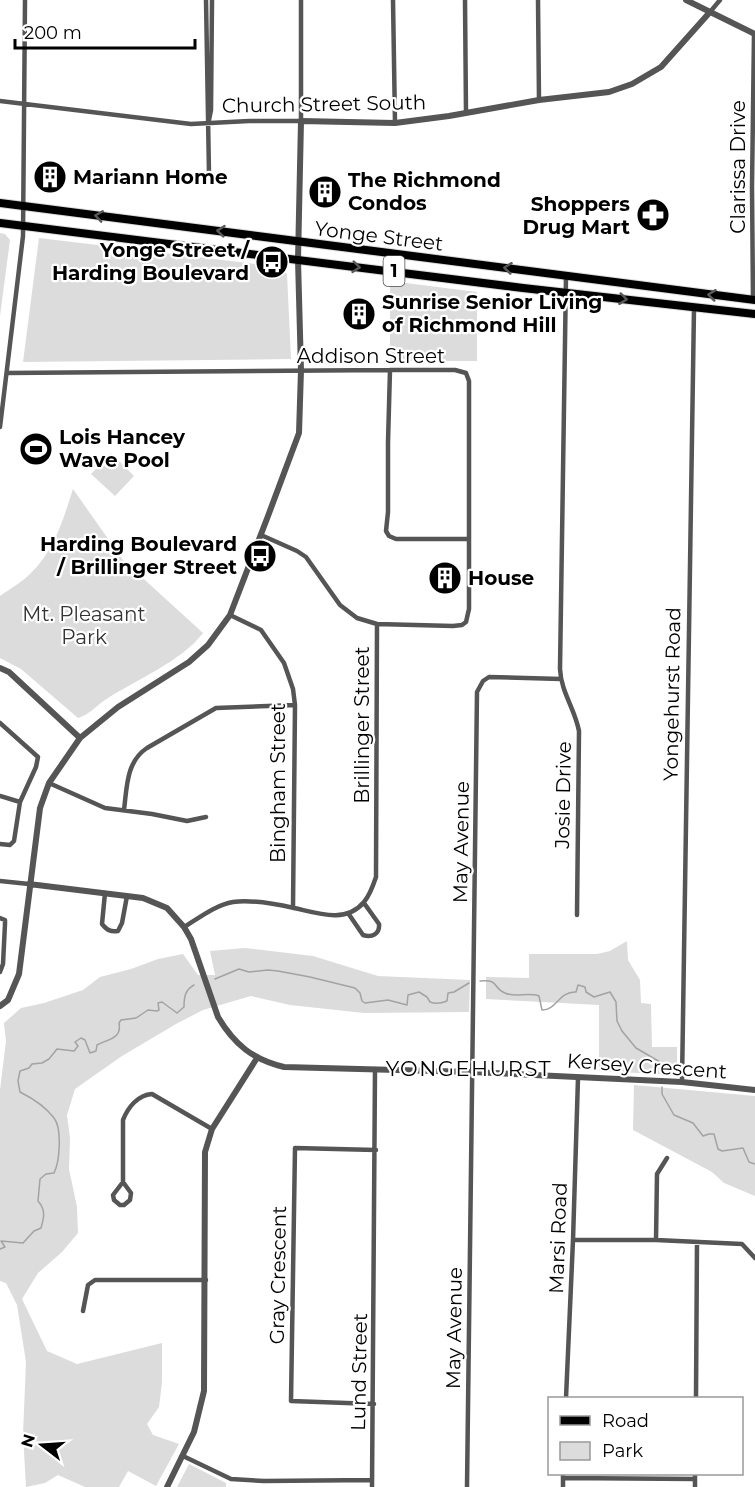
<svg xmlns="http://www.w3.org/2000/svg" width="755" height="1487" viewBox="0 0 755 1487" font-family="Montserrat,sans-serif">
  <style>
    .green { fill: #dcdcdc }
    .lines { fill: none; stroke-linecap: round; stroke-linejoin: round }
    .stream { stroke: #a3a3a3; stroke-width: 1.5 }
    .primary-casing { stroke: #dbdbdb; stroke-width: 10 }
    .minor { stroke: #555; stroke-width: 4.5 }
    .tertiary { stroke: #555; stroke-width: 6 }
    .primary { stroke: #000; stroke-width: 8 }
    .oneway { stroke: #595959 }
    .labels { text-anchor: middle; stroke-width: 4.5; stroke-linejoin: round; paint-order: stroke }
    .shield { fill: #fff; stroke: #4c4c4c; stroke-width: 1.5 }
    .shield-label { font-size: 18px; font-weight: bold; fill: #000 }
    .street-label { font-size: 20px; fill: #000; stroke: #fff }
    .poi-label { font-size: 20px; font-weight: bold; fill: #000; stroke: #fff; text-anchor: start }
    .park-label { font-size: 20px; fill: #333; stroke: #fff }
    .neighbourhood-label { font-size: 21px; letter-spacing: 1.5px; fill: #000; stroke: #fff }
  </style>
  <rect width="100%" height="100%" fill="#fff"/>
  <path class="green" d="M0,233L5,234L10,240L0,316Z
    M39,238L281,267L287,274L291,359L23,362Z
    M390,281L477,292V361H390Z
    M111,453L134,476L115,496L91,474Z
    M73,489L123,560L203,633C181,662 135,680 105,700C96,706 89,715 78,718L21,669L0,658V596C10,589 22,582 31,573C55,549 63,520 73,489Z
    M627,941L628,960L640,980L641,1003L651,1004L652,1047H677V1075L599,1071V1005L486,999V977L529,978V954H597L610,951Z
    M245,948L313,956L378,976L470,980L469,1012L364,1013L290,1005L251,996L203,1010L176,1024L122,1056L75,1089L67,1115L70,1138L69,1169L77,1207L78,1233L62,1252L38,1273L22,1299L47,1351L77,1364L162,1343V1383L159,1407L147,1424L153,1435L179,1444L156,1486L128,1471L119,1487H85L58,1475L45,1483L26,1487L23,1434L26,1362L17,1305L6,1283L0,1281V1090L6,1041L4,1023L21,1008L44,1003L83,990L100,977L131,969L158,959L183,954L198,975H215L210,951Z
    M634,1085L755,1096V1196L724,1183L712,1172L633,1130Z
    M189,1464L226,1483V1487H177Z"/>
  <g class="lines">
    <path class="stream" d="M215,979L239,969L249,972L268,970L278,971L310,977L355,988L360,993L362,1001L365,1003L388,1000L407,1005L408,995L419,992L427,997L430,1002C435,1004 442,1003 447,1001L448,993L454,992L469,983
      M480,981C500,979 492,988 505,993C515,998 528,992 539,996L542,1010C557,1010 559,991 576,992L578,985L585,987L586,992L594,997L610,992L616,1002L617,1021L622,1031L636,1048L660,1062L661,1071
      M662,1087V1094L674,1115L693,1123L703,1136L709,1134H714L718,1149L722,1151L743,1148L749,1162L755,1164
      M0,1249L5,1247L1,1241L23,1243L34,1231L41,1228C44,1218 46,1210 38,1201L40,1179L46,1174L54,1173C60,1161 62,1128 54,1118C45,1106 32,1098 20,1092L18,1081L20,1071L29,1068L32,1064L42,1063L49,1059L57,1049L74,1051L78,1046L75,1042L81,1038L85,1040L90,1053L96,1051L97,1045C108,1039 122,1039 119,1023L121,1020L136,1018L148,1010L157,1011L159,1010L158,1003L162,1002L177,1013L184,1007C184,997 185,990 194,985"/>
    <defs>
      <path id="primary" d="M0,203L755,300
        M0,223L523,288L755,314"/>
    </defs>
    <use href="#primary" class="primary-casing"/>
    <path class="minor" d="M206,0L209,174
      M393,0L395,123
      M465,0L466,113
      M538,0L539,100
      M710,12L720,0
      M0,101L191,124L249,121H301V0
      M209,120L211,110L212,0
      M566,276L560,669C561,692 575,709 579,731L577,915
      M753,300L752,187L754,34
      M390,370L388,442V512L386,531L389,536L396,539H468
      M7,373L390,370H455L466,373L469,381V609L466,622L462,625L453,626L377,624
      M0,427L23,236L25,0
      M230,615L261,630L284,663L293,689L295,705L293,908
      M0,723L38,757L36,767L20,802L14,841L10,845L0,844
      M49,783L105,808L152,814L187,821L206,817
      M0,796L20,802
      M124,810C127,787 126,762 147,748L216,708L295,705
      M0,881L29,884
      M105,893L102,924C107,930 110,932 118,931L122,923L127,896
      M348,913L363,935C372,938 380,934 379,924L364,903
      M0,918L5,920V924L3,964L0,972
      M184,927C199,918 215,905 233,902C252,899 276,904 294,908C317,913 346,924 364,902C370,895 373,886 376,877L377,624L357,618L340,605L306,557L297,551L261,535
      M682,1082L694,308
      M123,1182L131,1193L130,1200L124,1205H120L114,1200L113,1195L123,1182V1120C128,1107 138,1095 152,1094L212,1129
      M573,1240H656L742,1244L755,1258
      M656,1240L657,1174L667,1158
      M83,1311L88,1285L95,1280H206
      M566,1398L573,1240L578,1078
      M696,1398L697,1242
      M374,1404L291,1401L295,1148L376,1150
      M183,1456L231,1479L264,1481L372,1480
      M563,1478L695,1479
      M372,1487L375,1069
      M467,1487L477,692L483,681L489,677L561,679
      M563,1487V1474
      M695,1487V1474"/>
    <path class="tertiary" d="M686,0L755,34
      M0,668L9,672L80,738
      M29,884L143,898L167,908L184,927L191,939L218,1017C234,1044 253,1060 284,1067L472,1072L682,1082L755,1090
      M0,1006L8,1000L19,974L40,808L49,783L80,738L118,707L189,662L208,645L230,615L268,516L299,433L301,370L298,260L301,121L395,123L449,116L539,100L609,92L632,84L661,67L710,12
      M167,1487L194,1432L204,1391L205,1152L212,1129L257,1058"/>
    <use href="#primary" class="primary"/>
  </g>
  <defs><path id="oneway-chevron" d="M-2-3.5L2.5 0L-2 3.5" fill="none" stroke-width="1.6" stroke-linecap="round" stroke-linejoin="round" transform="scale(1.5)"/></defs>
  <g class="oneway">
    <use href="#oneway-chevron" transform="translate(99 216) rotate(-172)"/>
    <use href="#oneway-chevron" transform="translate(221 231) rotate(-174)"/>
    <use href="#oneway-chevron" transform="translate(356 267) rotate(6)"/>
    <use href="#oneway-chevron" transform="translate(508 268) rotate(-173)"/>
    <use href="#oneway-chevron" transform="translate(712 295) rotate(-173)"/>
    <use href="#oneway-chevron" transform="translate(623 299) rotate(7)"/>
  </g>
  <defs>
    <symbol id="building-disc" viewBox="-11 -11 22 22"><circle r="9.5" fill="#000" stroke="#fff"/><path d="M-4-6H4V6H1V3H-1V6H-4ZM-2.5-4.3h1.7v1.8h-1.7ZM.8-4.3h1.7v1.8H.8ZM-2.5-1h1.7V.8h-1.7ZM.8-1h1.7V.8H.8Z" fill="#fff"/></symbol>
    <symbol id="pharmacy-disc" viewBox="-11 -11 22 22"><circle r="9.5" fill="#000" stroke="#fff"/><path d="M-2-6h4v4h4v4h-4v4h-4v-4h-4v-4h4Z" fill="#fff"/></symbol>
    <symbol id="bus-disc" viewBox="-11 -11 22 22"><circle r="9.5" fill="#000" stroke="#fff"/><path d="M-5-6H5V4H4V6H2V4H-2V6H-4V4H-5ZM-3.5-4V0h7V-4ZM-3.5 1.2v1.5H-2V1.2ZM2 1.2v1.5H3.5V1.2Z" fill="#fff"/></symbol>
    <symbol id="stadium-disc" viewBox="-11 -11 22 22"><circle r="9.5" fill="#000" stroke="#fff"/><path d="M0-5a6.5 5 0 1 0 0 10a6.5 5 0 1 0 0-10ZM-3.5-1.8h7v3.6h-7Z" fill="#fff"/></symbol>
  </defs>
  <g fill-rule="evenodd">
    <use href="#building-disc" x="31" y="158" width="38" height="38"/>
    <use href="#building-disc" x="306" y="173" width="38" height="38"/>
    <use href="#pharmacy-disc" x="634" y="196" width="38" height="38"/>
    <use href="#bus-disc" x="253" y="243" width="38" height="38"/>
    <use href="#building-disc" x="340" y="295" width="38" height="38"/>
    <use href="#stadium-disc" x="17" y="430" width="38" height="38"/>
    <use href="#bus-disc" x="241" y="537" width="38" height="38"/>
    <use href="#building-disc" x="426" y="559" width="38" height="38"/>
  </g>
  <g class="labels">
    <rect class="shield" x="383.5" y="256" width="21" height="30" rx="4.5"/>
    <g class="shield-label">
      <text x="394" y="277">1</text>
    </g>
    <g class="street-label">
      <text transform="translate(324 104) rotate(-1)" y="7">Church Street South</text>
      <text transform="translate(738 167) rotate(-90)" y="7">Clarissa Drive</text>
      <text transform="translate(379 236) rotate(7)" y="7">Yonge Street</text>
      <text x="371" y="363">Addison Street</text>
      <text transform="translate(672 694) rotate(-89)" y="7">Yongehurst Road</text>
      <text transform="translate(362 725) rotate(-90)" y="7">Brillinger Street</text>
      <text transform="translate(278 783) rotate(-90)" y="7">Bingham Street</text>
      <text transform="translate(563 795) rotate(-89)" y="7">Josie Drive</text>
      <text transform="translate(461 842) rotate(-89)" y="7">May Avenue</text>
      <text transform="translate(647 1066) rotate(4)" y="7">Kersey Crescent</text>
      <text transform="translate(558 1238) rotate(-88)" y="7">Marsi Road</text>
      <text transform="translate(278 1275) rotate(-89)" y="7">Gray Crescent</text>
      <text transform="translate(454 1328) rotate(-89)" y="7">May Avenue</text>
      <text transform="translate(359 1372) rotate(-89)" y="7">Lund Street</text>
    </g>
    <g class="poi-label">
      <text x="73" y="184">Mariann Home</text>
      <text x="348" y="187">The Richmond<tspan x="348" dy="23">Condos</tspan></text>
      <text x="630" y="211" text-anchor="end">Shoppers<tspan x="630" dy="23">Drug Mart</tspan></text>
      <text x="249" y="257" text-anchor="end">Yonge Street /<tspan x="249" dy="23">Harding Boulevard</tspan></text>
      <text x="382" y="309">Sunrise Senior Living<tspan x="382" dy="23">of Richmond Hill</tspan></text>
      <text x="59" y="444">Lois Hancey<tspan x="59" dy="23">Wave Pool</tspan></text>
      <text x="237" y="551" text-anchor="end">Harding Boulevard<tspan x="237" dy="23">/ Brillinger Street</tspan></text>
      <text x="468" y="585">House</text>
    </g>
    <g class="park-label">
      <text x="84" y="621">Mt. Pleasant<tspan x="84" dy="23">Park</tspan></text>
    </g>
    <g class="neighbourhood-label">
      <text x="469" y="1076">YONGEHURST</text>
    </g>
  </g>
  <rect x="548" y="1397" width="195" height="78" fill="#ffffff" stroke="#999999" stroke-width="1.5"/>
  <rect x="560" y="1416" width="30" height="9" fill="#000000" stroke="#999999" stroke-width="1.5"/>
  <text x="602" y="1427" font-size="18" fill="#000000">Road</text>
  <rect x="560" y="1442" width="30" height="18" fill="#dcdcdc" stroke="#999999" stroke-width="1.5"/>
  <text x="602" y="1457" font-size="18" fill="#000000">Park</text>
  <g transform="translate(42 1445) rotate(287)" stroke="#ffffff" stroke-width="4.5" paint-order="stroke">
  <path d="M0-4.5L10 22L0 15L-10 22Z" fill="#000000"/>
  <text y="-9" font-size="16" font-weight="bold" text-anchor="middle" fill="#000000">N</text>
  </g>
  <path d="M15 39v9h180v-9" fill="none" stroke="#000000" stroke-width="3"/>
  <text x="24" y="39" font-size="18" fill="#000000" stroke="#ffffff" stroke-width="4.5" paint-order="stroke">200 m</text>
</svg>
